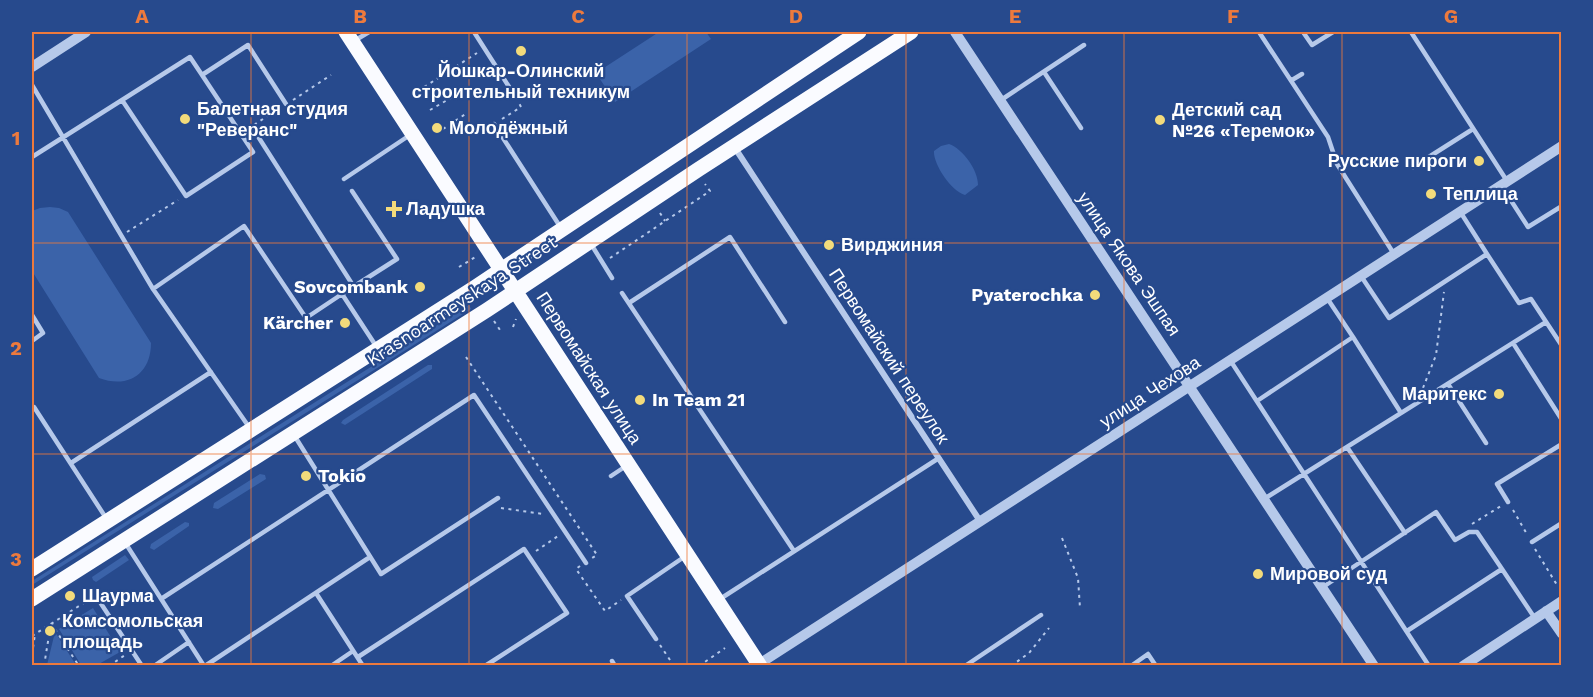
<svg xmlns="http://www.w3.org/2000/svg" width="1593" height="697" viewBox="0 0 1593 697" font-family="'Work Sans',sans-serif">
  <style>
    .green { fill: #3b63a9 }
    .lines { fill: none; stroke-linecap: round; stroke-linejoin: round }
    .path { stroke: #b6c9ea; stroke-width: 2; stroke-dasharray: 3 4.5; stroke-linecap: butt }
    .service { stroke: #b6c9ea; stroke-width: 4.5 }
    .minor { stroke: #b6c9ea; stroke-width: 6 }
    .tertiary { stroke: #b6c9ea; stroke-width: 10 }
    .primary { stroke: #fafbff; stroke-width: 15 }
    .grid { fill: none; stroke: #ed7a3d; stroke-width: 1.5; stroke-opacity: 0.55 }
    .poi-dot { fill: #f3db7b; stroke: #274a8d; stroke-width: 2 }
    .labels { text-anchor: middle; stroke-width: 4.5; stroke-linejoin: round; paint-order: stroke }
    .poi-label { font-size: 18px; font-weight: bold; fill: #fff; stroke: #274a8d; text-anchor: start }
    .street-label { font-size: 18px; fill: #fff; stroke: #274a8d }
    .neatline { fill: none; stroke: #ed7a3d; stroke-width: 2 }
    .grid-label { font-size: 20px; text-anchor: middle; font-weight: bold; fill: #ed7a3d }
  </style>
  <rect width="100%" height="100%" fill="#274a8d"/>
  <path class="green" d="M659,32H706L711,39L615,102L596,73Z
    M949,144C963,149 978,170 978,185L965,195C951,191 933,164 934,151L941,146Z
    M50,207L59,208L68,212L151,343C151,374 128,389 99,378L32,271V211L40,208Z
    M469,305L471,309L32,585V581Z
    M428,365H432V369L345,425L341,423L343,420Z
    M260,474L265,475L266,479L218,509L213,508L214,503Z
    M185,522L189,523V526L154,550L150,548L151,544Z
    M125,555L129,560L96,582L93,580L92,577Z
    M93,608L120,652L97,665H81L59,629Z
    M55,632L76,665H47Z"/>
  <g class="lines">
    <path class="path" d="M939,32H941
      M418,91L477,53
      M293,100L331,75
      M430,110L456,95
      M502,119L521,107L518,101
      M248,129L278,109
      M443,129L467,113
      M660,213L665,221
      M127,232L178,200
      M610,258L710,191L705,184
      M459,267L477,256
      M541,301L551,294
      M494,321L502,333
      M513,327L516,319
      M466,357L597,555L592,558
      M1423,388L1436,355L1444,292
      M501,508L543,514
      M1513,510L1528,536
      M1472,524L1501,506
      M1062,538L1078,578L1080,608
      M1535,549L1557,585
      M536,551L558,536
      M580,566L576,569L605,611L621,600
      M51,623L79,666
      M32,636L90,599
      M660,645L674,666
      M32,655L35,634
      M44,666L51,623
      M109,666L125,655
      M699,666L725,648
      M1011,666L1029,653L1049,628"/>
    <path class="service" d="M474,32L513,93
      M1259,32L1328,137L1337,164L1394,254
      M1303,32L1312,45L1333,32
      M1411,32L1507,181
      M354,41L369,32
      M1044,72L1081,128
      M1292,80L1302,74
      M32,85L153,289
      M122,100L186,196L253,152L202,75
      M1001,100L1084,45
      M494,124L561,228
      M259,138L354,287
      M32,157L190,57L202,75L248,45L286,104
      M1413,167L1473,129
      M344,179L410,135
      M1501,185L1528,227L1562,206
      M352,191L397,259L342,294L376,346
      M1461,213L1487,254
      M591,244L612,278
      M1361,276L1389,318L1487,254L1519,303L1531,299L1562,346
      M622,293L794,551
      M629,303L730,237L785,322
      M32,315L43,333L32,341
      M1353,337L1401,413
      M1513,343L1562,420
      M1230,360L1429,666
      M1448,384L1486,443
      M1257,401L1353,337L1327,298
      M34,407L106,518
      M249,427L153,289L244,226L306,318L342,294
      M294,435L381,574L498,498
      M1347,447L1405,533
      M71,463L211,372
      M611,476L626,466
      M1264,499L1546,322
      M1508,502L1497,484L1562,444
      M1532,542L1562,523
      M126,544L204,666
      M1323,587L1436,512L1455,540L1469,532H1477L1502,569
      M316,593L363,666
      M96,596L142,666
      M161,599L474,395L586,563
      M720,599L939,458
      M1407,631L1502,569L1534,617
      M656,639L627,596L684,557
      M358,657L524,549L567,613L485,666
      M612,661L615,666
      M154,666L189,642
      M205,666L370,557
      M331,666L353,651
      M965,666L1041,615
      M1131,666L1148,654L1156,666"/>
    <path class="minor" d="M735,148L980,521"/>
    <path class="tertiary" d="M955,32L1374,666
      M32,67L86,32
      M1546,611L1562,634
      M756,666L1562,146
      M1463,666L1562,601"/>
    <path class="primary" d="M346,32L760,666
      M32,569L474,288L859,32
      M32,599L487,310L699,169L911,32"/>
  </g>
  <path class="grid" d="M251,32V666M469,32V666M687,32V666M906,32V666M1124,32V666M1342,32V666M32,243H1562M32,454H1562"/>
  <g class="poi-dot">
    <circle cx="521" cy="51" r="6"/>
    <circle cx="185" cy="119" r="6"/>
    <circle cx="1160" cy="120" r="6"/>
    <circle cx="437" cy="128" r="6"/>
    <circle cx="1479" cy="161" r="6"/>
    <circle cx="1431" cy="194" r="6"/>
    <path d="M391 200h6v6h6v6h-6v6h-6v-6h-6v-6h6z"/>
    <circle cx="829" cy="245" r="6"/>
    <circle cx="420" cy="287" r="6"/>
    <circle cx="1095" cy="295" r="6"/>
    <circle cx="345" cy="323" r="6"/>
    <circle cx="1499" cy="394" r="6"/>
    <circle cx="640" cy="400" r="6"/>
    <circle cx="306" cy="476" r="6"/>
    <circle cx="1258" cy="574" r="6"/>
    <circle cx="70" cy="596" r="6"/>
    <circle cx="50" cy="631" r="6"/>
  </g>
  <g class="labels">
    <g class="poi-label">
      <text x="521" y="77" text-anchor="middle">Йошкар-Олинский<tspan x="521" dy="21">строительный техникум</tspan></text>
      <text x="197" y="115">Балетная студия<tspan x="197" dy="21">"Реверанс"</tspan></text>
      <text x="1172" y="116">Детский сад<tspan x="1172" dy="21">№26 «Теремок»</tspan></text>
      <text x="449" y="134">Молодёжный</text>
      <text x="1467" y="167" text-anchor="end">Русские пироги</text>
      <text x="1443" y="200">Теплица</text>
      <text x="406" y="215">Ладушка</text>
      <text x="841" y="251">Вирджиния</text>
      <text x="408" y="293" text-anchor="end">Sovcombank</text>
      <text x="1083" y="301" text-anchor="end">Pyaterochka</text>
      <text x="333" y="329" text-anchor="end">Kärcher</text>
      <text x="1487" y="400" text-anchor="end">Маритекс</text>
      <text x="652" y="406">In Team 21</text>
      <text x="318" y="482">Tokio</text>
      <text x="1270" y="580">Мировой суд</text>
      <text x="82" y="602">Шаурма</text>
      <text x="62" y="627">Комсомольская<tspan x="62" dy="21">площадь</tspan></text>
    </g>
    <g class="street-label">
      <text transform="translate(1129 264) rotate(56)" y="6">улица Якова Эшпая</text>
      <text transform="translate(462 301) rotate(-33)" y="6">Krasnoarmeyskaya Street</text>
      <text transform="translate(889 356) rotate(57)" y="6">Первомайский переулок</text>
      <text transform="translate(589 368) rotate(57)" y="6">Первомайская улица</text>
      <text transform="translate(1150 392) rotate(-33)" y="6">улица Чехова</text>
    </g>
  </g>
  <rect width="1593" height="697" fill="none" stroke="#274a8d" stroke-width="66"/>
  <rect x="33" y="33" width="1527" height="631" class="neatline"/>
  <g class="grid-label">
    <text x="142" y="23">A</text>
    <text x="360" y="23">B</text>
    <text x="578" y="23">C</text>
    <text x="796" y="23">D</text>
    <text x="1015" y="23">E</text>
    <text x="1233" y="23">F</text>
    <text x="1451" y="23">G</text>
    <text x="16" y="145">1</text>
    <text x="16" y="355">2</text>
    <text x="16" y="566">3</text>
  </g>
</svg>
